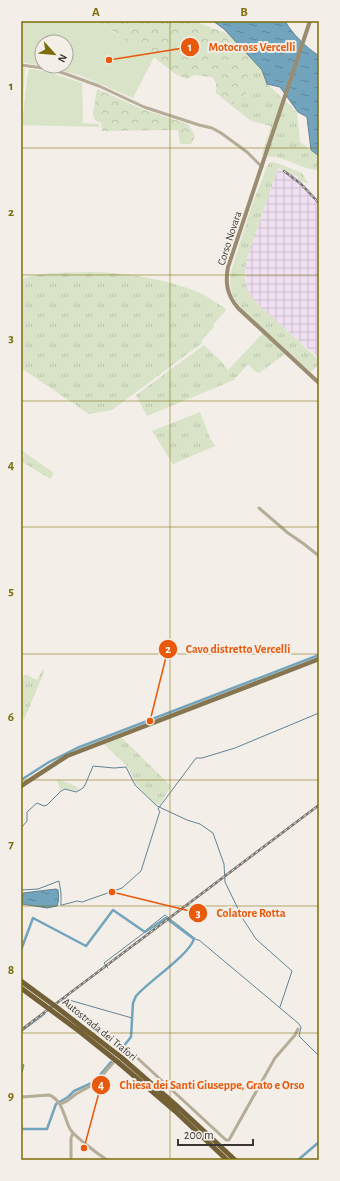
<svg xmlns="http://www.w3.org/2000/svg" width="340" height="1181" viewBox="0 0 340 1181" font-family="'Alegreya Sans',sans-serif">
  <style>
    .industrial { fill: url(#industrial-grid) }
    .grass { fill: url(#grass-tufts) }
    .forest { fill: url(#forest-crowns) }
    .pitch { fill: #d8e3c7 }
    .water { fill: url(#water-ripples); stroke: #628394 }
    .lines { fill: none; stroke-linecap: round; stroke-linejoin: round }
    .stream { stroke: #628394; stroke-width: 1 }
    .canal { stroke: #73a4bd; stroke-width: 2.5 }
    .street { stroke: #b6ad99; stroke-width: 3 }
    .secondary { stroke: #9a8c70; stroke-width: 4 }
    .primary { stroke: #857551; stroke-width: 4.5 }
    .highway { stroke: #746037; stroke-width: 5 }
    .rail-casing { stroke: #777470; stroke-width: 2.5 }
    .rail { stroke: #f3eee7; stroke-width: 1; stroke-dasharray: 3; stroke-linecap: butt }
    .highway-bridge { stroke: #746037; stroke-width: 5 }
    .grid { fill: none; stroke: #7c6d09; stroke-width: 1; stroke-opacity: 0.55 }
    .labels { text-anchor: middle; stroke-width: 4; stroke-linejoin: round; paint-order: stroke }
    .street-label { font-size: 11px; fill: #393734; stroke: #f3eee7 }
    .leader { fill: none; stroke: #e8590c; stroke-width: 1.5 }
    .callout-dot { fill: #e8590c; stroke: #f3eee7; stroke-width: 1.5 }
    .mark-label { font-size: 12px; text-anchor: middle; font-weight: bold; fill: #fff }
    .callout-label { font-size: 12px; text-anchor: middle; font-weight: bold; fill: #e8590c; stroke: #f3eee7; stroke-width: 4; stroke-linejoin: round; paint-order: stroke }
    .neatline { fill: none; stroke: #7c6d09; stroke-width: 1.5 }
    .grid-label { font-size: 13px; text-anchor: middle; font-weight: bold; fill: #7c6d09 }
  </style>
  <defs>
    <pattern id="industrial-grid" width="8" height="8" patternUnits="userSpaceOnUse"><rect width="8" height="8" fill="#efdff1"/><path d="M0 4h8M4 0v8" fill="none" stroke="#cec0cf"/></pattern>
    <pattern id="grass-tufts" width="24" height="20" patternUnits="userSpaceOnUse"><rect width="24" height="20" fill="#d8e3c7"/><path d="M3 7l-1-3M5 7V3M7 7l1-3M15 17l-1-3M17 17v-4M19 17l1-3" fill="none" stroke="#bac3ac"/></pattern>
    <pattern id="forest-crowns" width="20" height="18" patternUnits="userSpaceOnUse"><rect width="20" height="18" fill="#d8e3c7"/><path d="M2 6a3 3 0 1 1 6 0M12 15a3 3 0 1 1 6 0" fill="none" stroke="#bac3ac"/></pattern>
    <pattern id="water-ripples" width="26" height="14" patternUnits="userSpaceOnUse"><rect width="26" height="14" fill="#73a4bd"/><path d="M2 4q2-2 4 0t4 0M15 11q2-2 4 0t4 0" fill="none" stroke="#5f869a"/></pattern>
  </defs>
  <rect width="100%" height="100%" fill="#f3eee7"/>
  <path class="industrial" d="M278,168L295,175L319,201V358L260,307L249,294L247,287L245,270L247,258Z"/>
  <path class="grass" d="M253,60L262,70L267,84L297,112L300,142L319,156V170C306,170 293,162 280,158C273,156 269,158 262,154L271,126L251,121L231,105L251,90L246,83L251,62Z
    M271,162L277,163L302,173L308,183L303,182L295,175L278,168L247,258L245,270V279L249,294L260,306L319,360V364L311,372L244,312C232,298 227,286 232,268L252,205L268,164Z
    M93,272C128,273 166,279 198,292C207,296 216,303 225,308L226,310L213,325L214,327L202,340V343L112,410L89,414L21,368V280C37,271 74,273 93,272Z
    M263,333L285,354L259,373L256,372L248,364L234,380L147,416L136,395L204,345L222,362L228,370Z
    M200,412L210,438L215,446L173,464L152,431Z
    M21,450L54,473L50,479L21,461L24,455L21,453Z
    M43,669L44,672L24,720C19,708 19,685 25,674L37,680Z
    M121,737L171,786L160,805L154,803L136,784L128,767L104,744Z
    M57,779L73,785L79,789L75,791L64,788L60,790Z"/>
  <path class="forest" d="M95,21H193L226,33L240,46L253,60L251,62L246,83L251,90L231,105L216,93V83L212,77L194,75L187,79L177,75L152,56L145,53L114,32Z
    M97,89L144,110L188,124L195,136L191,144H180L178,130L102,131L101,123L94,119L93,113Z"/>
  <path class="pitch" d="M21,21H95L154,57L133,98L79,75L43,66H66V42H42V66L21,62Z
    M21,67L25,68L23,100L21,108Z
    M29,69L45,71L82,83L83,123L99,124V127L22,125L27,79Z"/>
  <path class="water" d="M213,21H285C293,35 306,47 319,56V156L311,150L307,117L298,112L280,87L267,84L262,70L224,29Z
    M56,889L58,890C59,896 59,901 57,906L47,908L22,904L23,893Z"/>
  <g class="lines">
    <path class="stream" d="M21,828L27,821V812L37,803L44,806L47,805L61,791L65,789L76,792L83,788L86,783L93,766L114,768L126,767L135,785L157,806L187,820L200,824L213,833L224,864L225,882L243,919L256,939L292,971L280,1007
      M21,890L38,889L59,881L61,893V905H62L77,901L82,902L122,888L141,871L159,814L160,812L158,809L196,758H202L235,748L319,713
      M146,930L165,915L197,940H199L298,1023L301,1027L299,1036L319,1056
      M108,968L104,963L145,932
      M61,1002L66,998L68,999L69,1000L132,1018
      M21,1032L45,1014
      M21,1063L24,1065L21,1076"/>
    <path class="canal" d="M21,780L49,762L77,748L319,655
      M21,950L33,918L86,946L113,910L145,932L166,918L194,939C189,955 149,981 136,996L133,1003L131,1037L119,1052
      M21,1129H47L56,1104L68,1097L74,1091L94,1082L111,1062
      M298,1160L319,1142"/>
    <path class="street" d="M21,65L50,69L66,74L99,86L144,107L199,125L212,128L221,133L247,152L262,167
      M259,508L288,533L304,544L319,556
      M121,1053L124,1050L133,1054L226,1140H229L275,1058L295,1035L298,1029
      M21,1097L49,1095C63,1100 64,1118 70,1129C75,1137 98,1154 107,1160
      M60,1104L67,1101L76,1094L94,1084L99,1079L113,1063
      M71,1160V1138L73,1133"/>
    <path class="secondary" d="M310,21L228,267C225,283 227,295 238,308L319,383"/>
    <path class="primary" d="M21,786L67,756L319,659"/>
    <path class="highway" d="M122,1058L178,1107L235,1160
      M119,1063L175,1111L227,1160"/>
    <defs>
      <path id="rail" d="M284,171L301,184L319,203
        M21,1030L319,805"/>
    </defs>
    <use href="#rail" class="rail-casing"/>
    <use href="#rail" class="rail"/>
    <path class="highway-bridge" d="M21,981L55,1006L122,1058
      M21,988L79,1031L119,1063"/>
  </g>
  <path class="grid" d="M170,21V1160M21,148H319M21,275H319M21,401H319M21,527H319M21,654H319M21,780H319M21,906H319M21,1033H319"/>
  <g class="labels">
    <g class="street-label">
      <text transform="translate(229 238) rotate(-72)" y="4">Corso Novara</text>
      <text transform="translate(100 1029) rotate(39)" y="4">Autostrada dei Trafori</text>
    </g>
  </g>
  <path class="leader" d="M109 60L190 47M150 721L168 649M112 892L198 913M84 1148L101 1085"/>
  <g class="callout-dot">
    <circle cx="109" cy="60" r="4"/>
    <circle cx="150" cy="721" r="4"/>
    <circle cx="112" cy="892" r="4"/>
    <circle cx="84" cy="1148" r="4"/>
    <circle cx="190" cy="47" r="10"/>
    <circle cx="168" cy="649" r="10"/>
    <circle cx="198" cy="913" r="10"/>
    <circle cx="101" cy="1085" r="10"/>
  </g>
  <g class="mark-label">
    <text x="190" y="51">1</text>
    <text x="168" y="653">2</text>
    <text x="198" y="917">3</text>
    <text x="101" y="1089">4</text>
  </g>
  <g class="callout-label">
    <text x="252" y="51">Motocross Vercelli</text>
    <text x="238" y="653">Cavo distretto Vercelli</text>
    <text x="251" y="917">Colatore Rotta</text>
    <text x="212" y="1089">Chiesa dei Santi Giuseppe, Grato e Orso</text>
  </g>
  <rect width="340" height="1181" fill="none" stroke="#f3eee7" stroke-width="44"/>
  <g transform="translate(54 54) rotate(117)"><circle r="19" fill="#f3eee7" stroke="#a9a59f"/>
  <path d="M0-3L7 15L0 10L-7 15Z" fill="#7c6d09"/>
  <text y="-6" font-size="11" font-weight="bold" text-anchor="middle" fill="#393734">N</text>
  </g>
  <path d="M178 1139v6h75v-6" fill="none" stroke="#393734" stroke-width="2"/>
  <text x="184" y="1139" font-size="12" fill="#393734" stroke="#f3eee7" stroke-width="3" paint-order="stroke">200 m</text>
  <rect x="22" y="22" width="296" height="1137" class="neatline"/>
  <g class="grid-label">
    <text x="96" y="16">A</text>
    <text x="244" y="16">B</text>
    <text x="11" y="90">1</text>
    <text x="11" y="216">2</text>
    <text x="11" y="342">3</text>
    <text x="11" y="469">4</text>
    <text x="11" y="595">5</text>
    <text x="11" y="721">6</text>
    <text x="11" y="848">7</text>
    <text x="11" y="974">8</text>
    <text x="11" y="1100">9</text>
  </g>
</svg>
